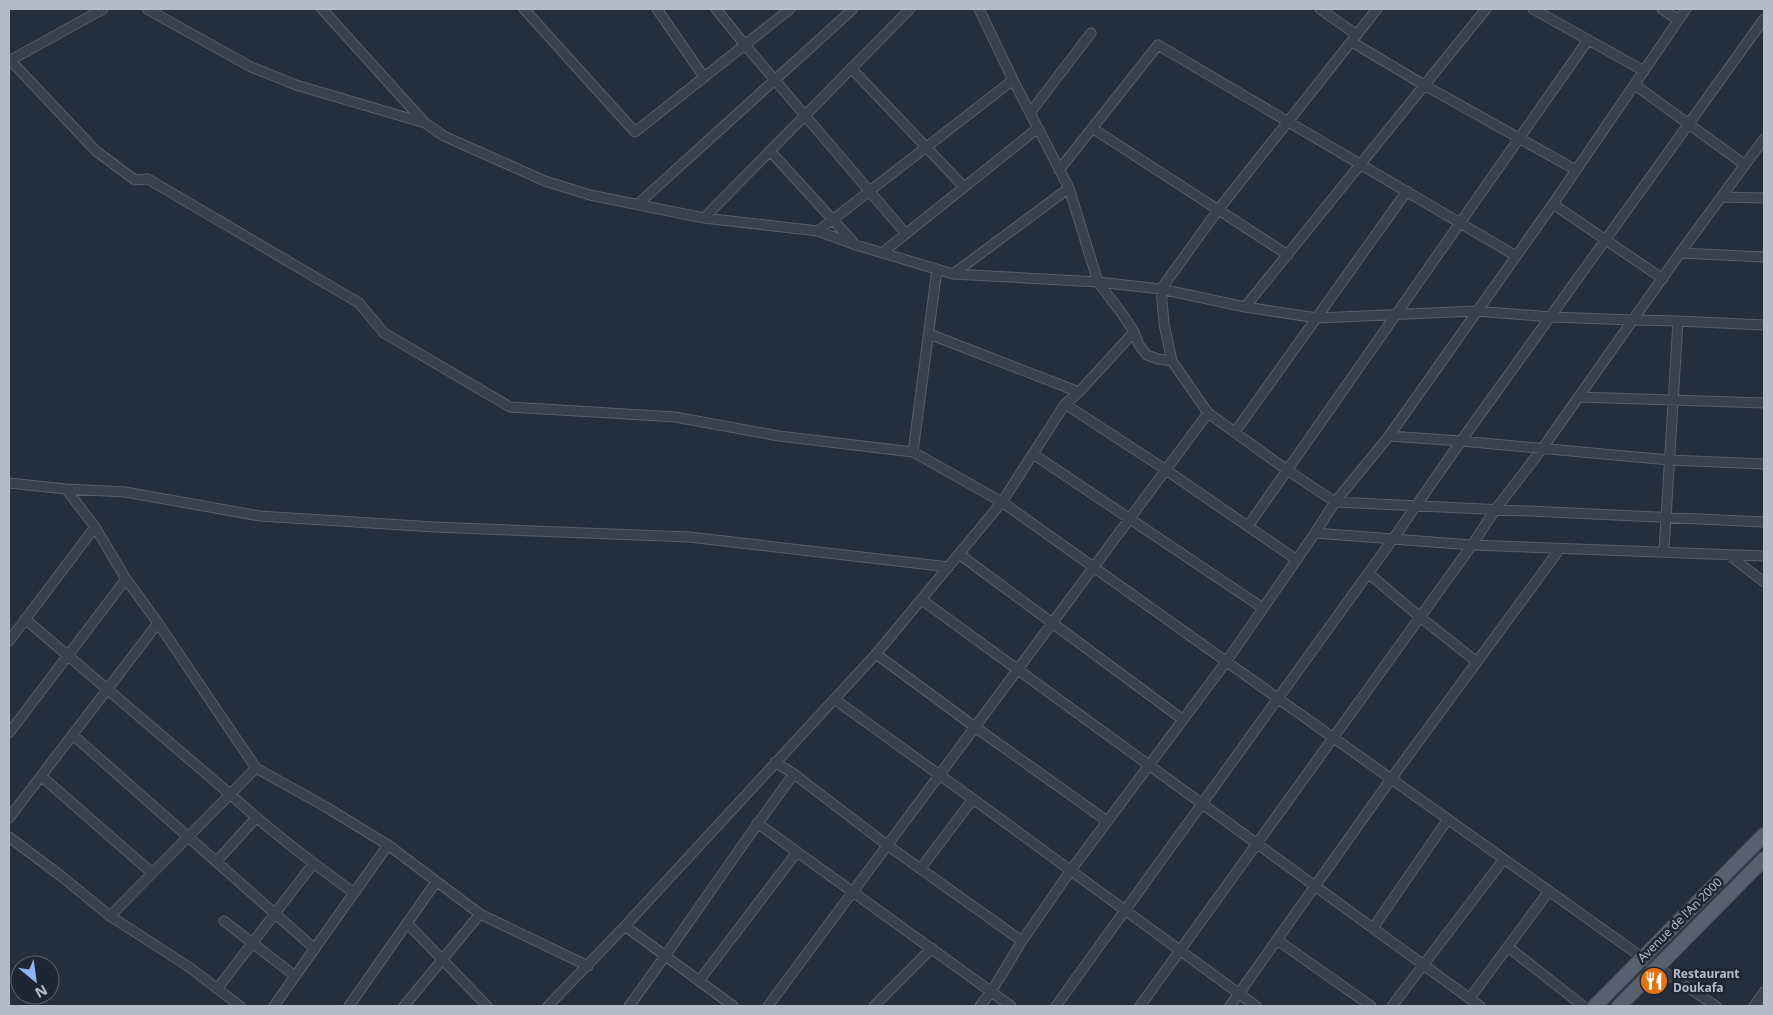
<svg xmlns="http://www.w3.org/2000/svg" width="1773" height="1015" viewBox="0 0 1773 1015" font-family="'Noto Sans',sans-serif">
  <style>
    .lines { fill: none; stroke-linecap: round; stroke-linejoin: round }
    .street-casing { stroke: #565f6c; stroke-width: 11 }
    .primary-casing { stroke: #414a57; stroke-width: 16 }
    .street { stroke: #38414e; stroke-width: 9 }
    .primary { stroke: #56606e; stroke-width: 14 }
    .labels { text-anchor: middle; stroke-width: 5; stroke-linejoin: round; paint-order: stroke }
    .street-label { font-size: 12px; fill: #b4bcc9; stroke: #1d2633 }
    .poi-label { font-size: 12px; font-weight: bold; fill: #b4bcc9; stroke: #1d2633; text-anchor: start }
  </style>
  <rect width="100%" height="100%" fill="#242f3e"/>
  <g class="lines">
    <defs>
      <path id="street" d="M147,9L251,67L296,85L425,123L444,136L545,181L590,195L704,218L818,231L856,245L953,274L1098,282L1161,289L1245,307L1317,318L1476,311L1551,317L1633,320L1678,321L1764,325
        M322,9L425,123
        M524,9L635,132L790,9
        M657,9L704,77
        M716,9L745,45L906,234
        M979,9L1013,80L1069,188L1098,282L1123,315L1134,332L1139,345L1147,355L1158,359L1172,361L1208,413L1287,470L1335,502L1764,522
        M1320,9L1357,35
        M1533,9L1644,71
        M1662,9L1678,20
        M1352,42L1424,85L1576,170
        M10,60L96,151L135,180L148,179L359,303L384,333L510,407L675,417L779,436L913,452L1002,502L1643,958L1716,1006
        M9,61L103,9
        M851,68L964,187
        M1635,85L1745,165
        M1030,113L1091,33
        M1092,128L1288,255
        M770,151L854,243
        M1059,170L1158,45L1516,256
        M1722,197L1764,198
        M638,204L853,9
        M1553,204L1663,279
        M704,218L910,9
        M818,231L1013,80
        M882,253L1038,128
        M1680,253L1764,257
        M953,274L1069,188
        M1245,307L1486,9
        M929,334L1079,392
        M1172,361L1164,324L1161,289L1218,210L1377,9
        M1579,397L1764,403
        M1065,404L1166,470L1297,560
        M1235,432L1407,191
        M1389,436L1461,441L1669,460L1764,464
        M913,452L937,269
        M1033,454L1263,608
        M9,483L66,489L125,492L260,516L434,527L689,537L949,567
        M66,489L95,527L126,579L158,623L256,768L326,807L388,845L480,914L588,966
        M1248,526L1588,40
        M1315,533L1472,545L1764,556
        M1664,551L1678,321
        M959,554L1182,719
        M1729,555L1764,582
        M1368,573L1420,617L1477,662
        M922,600L1480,1006
        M25,619L230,794C269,830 311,862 354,893
        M9,641L95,527
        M876,654L975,727L1107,821
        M834,699L973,799L1256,1006
        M9,733L126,579
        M73,735L315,949
        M775,762L794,774L887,845L1022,941
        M41,776L152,873
        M9,818L158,623
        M757,823L1011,1006
        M9,837L61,876L110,916L189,967L240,1006
        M216,862L256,818
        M921,868L973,799
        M110,916L256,768
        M224,921L295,976
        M407,923L487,1006
        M625,926L733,1006
        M1373,928L1448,819
        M1277,940L1371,1006
        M1508,947L1583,1006
        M699,981L797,852
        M217,989L313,864
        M1470,998L1549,891
        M274,1006L388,845
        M349,1006L436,882
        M404,1006L480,914
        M548,1006L625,926L876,654L1002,502L1065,404L1079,392L1134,332
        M629,1006C685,930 737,850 794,774
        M768,1006L1208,413
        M874,1006L932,948
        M980,1006L991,992L1022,941L1071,870L1226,662L1315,533L1335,502L1389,436L1553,204L1686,9
        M1056,1006L1393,539L1461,441L1764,19
        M1140,1006L1472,545L1495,510L1542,449L1680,253L1764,139
        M1230,1006L1391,779L1559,550
        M1392,1006L1504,859
        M1754,1006L1764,992"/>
      <path id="primary" d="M1595,1006L1764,835
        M1619,1006L1764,859"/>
    </defs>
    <use href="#street" class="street-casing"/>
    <use href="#primary" class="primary-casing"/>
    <use href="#street" class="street"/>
    <use href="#primary" class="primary"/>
  </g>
  <defs>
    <symbol id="restaurant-disc" viewBox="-11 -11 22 22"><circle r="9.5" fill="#e8710a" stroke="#1d2633"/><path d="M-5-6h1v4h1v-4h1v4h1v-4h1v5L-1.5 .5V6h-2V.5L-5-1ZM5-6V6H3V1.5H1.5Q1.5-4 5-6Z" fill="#fff"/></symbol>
  </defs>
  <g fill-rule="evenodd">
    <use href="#restaurant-disc" x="1638" y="965" width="32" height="32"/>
  </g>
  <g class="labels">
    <g class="street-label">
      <text transform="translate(1680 920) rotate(-45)" y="4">Avenue de l'An 2000</text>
    </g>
    <g class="poi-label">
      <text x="1673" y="978">Restaurant<tspan x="1673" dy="14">Doukafa</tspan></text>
    </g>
  </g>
  <rect width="1773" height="1015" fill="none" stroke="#b4bcc9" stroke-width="20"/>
  <g transform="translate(35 980) rotate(151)"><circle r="24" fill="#1d2633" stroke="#59626f"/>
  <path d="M0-4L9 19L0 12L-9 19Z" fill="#8ab4f8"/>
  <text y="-8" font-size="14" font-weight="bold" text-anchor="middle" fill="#b4bcc9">N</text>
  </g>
</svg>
